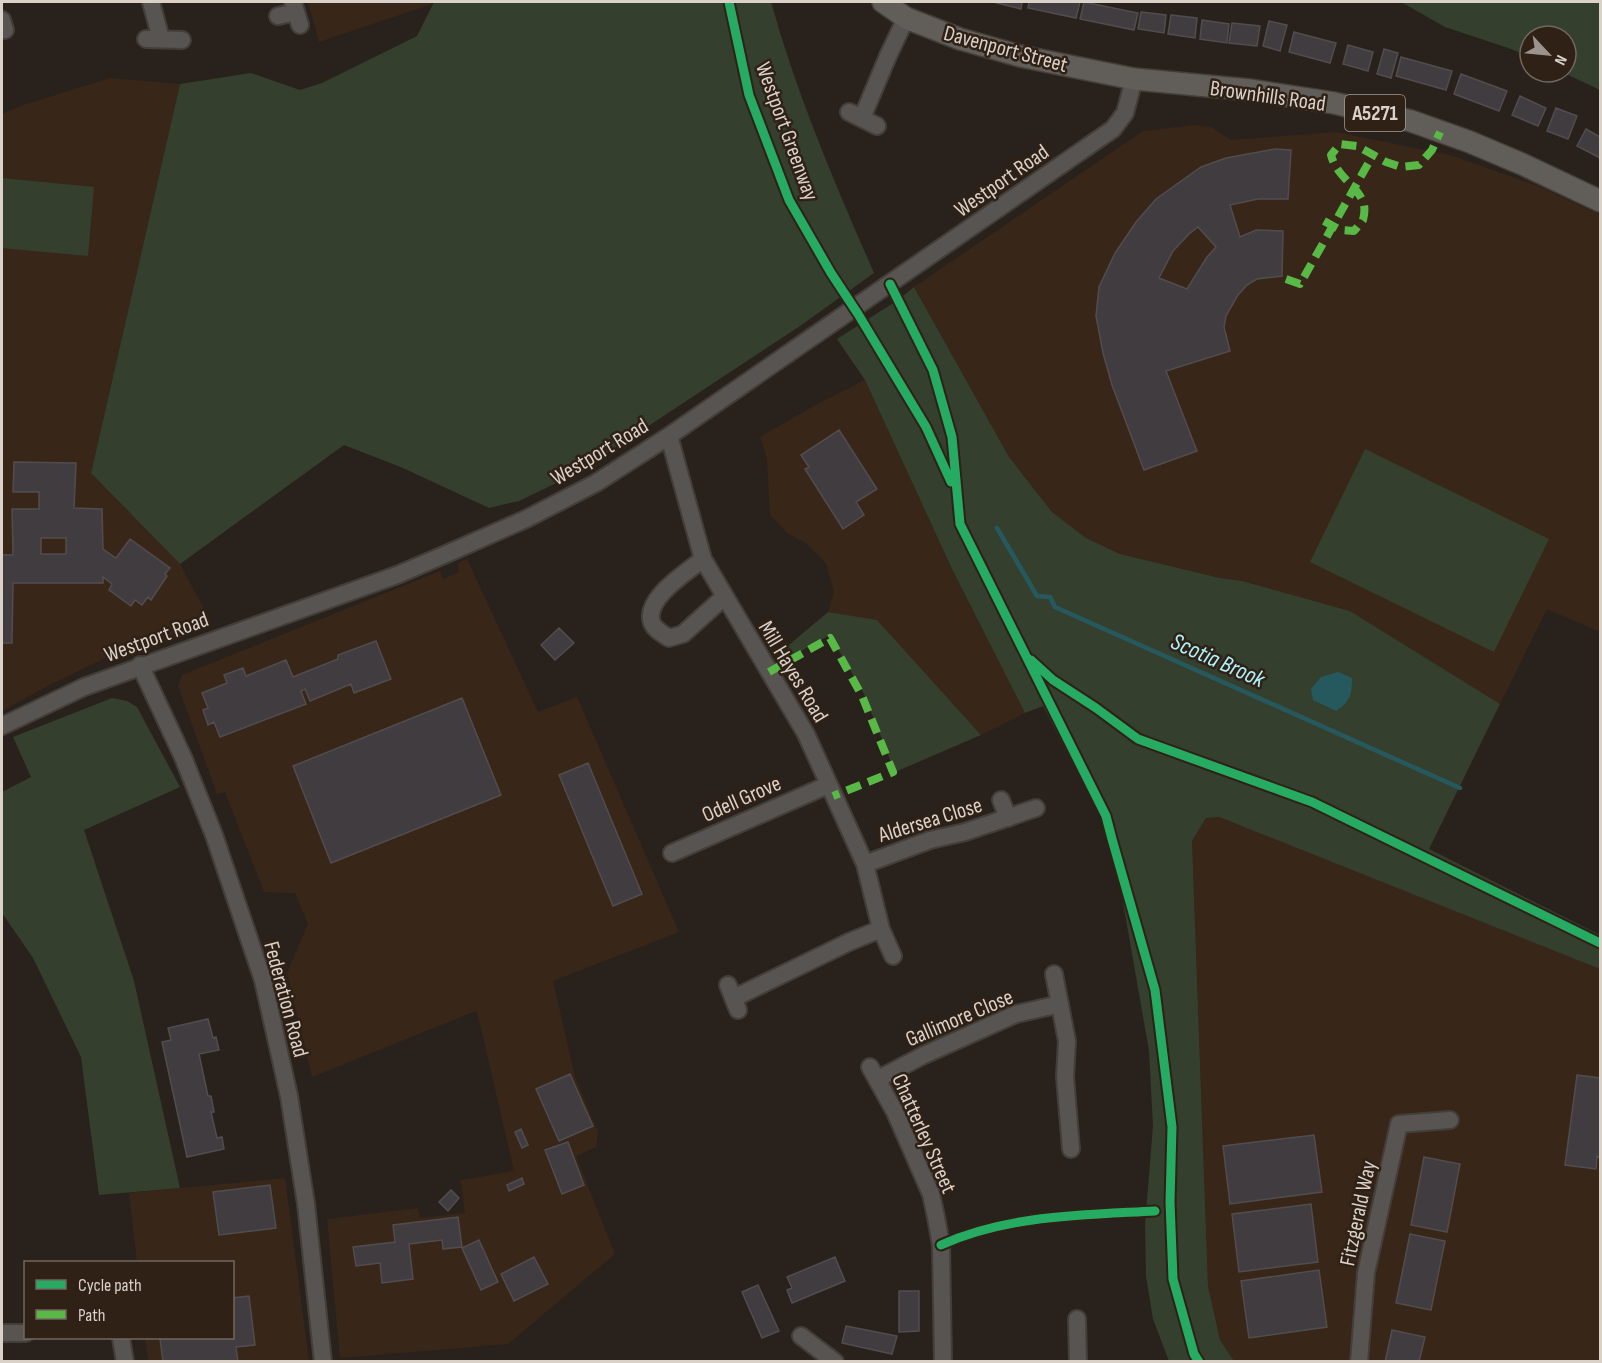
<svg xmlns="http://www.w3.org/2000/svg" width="1602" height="1363" viewBox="0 0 1602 1363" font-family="'Sofia Sans Condensed',sans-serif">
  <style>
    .built { fill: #382618 }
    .green { fill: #353f2e }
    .water { fill: #26595e }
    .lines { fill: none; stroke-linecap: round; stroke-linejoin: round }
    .stream { stroke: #26595e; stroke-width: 4.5 }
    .building { fill: #413c40; stroke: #514d4e; stroke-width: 1.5; fill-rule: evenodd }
    .minor-casing { stroke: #443e39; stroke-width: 20 }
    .major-casing { stroke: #443e39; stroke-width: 24 }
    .minor { stroke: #575451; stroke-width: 16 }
    .major { stroke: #615e5a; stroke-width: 21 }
    .quiet { stroke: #58b947; stroke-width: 8; stroke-dasharray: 15 8; stroke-linecap: butt }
    .cycleway-casing { stroke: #2f2116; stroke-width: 13 }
    .cycleway { stroke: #26ab63; stroke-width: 9 }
    .labels { text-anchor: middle; stroke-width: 5; stroke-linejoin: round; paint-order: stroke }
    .shield { fill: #2f2116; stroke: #a79c93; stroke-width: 1.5 }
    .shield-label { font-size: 21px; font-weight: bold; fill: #dad1c9 }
    .street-label { font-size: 22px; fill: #dad1c9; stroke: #2f2116 }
    .water-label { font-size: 24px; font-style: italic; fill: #abf2fb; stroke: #2f2116 }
  </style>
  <rect width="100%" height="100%" fill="#29221c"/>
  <path class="built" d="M308,2H434L432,4L319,42Z
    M110,78L180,84L91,473L180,564L211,622L110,656L51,684L2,711V114L23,105Z
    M1194,125L1211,127L1231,140L1336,132L1450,155L1538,186L1600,215V632L1547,609L1500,704L1350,611L1242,581L1220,578L1120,554L1086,538L1052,512L1009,457L914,287L1143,131Z
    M865,380L952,569L1025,713L981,735L877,621L828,612L834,592L826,563L804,542L787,533L770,515L767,459L760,437L819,403Z
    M467,559L538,712L577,697L679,932L553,981L575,1077L598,1132L596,1147L576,1156L615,1254L508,1344L340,1358L327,1219L418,1208L420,1218L465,1213L461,1180L514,1171L481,1028L476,1011L312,1077L287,973L308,924L295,893L264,892L225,792L217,794L178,686L182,675L440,571L443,579L459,572L458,563Z
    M1219,817L1600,969V1361H1234L1220,1340L1208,1286L1192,841L1206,818Z
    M285,1178L309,1361H148L145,1338H232V1262H137L129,1193Z"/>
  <path class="green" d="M434,2H771C797,95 835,184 874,273L800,326L577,473L519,501L489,508L403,468L344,445L180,564L91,473L180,84L251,73L300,90L322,83L417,36Z
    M1401,2H1600V90L1562,72H1566V36H1530V57L1511,49L1445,27Z
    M2,178L94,187L88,256L2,248Z
    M914,287L1009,457L1052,512L1086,538L1120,554L1220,578L1242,581L1350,611L1500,704L1429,849L1600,935V969L1219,817L1206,818L1192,841L1208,1286L1220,1340L1234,1361H1169L1153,1319L1146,1276L1145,1224L1153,1126L1149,1051L1112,839L1043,706L1025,713L952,569L865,380L837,339L898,300Z
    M1365,449L1549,539L1494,652L1310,562Z
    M828,612L877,620L981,735L895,772L864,694L830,635L781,662L777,655Z
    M112,698L127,701L137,707L180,787L84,830L134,981L180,1188L99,1195L81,1057L33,958L2,913V792L31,777L13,737Z"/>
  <path class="water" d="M1338,672L1352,678C1352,694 1350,702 1336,711L1313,700L1311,689L1321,677Z"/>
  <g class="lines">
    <path class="stream" d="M997,528L1037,596L1050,597L1055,607L1460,788"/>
  </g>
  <path class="building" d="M993,2H1022L1021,9Z
    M1029,2H1080L1076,18L1028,8Z
    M1084,2L1138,13L1134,30L1080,19Z
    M1141,12L1166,15L1164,33L1138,29Z
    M1171,15L1197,18L1195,38L1168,34Z
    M1202,20L1229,24L1227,43L1200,39Z
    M1269,21L1287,25L1280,51L1263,46Z
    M1232,23L1260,26L1257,46L1229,43Z
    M1294,32L1336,43L1330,63L1289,52Z
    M1348,45L1373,52L1368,71L1343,64Z
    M1384,49L1398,53L1391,78L1377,74Z
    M1401,57L1452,71L1446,90L1396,76Z
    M1461,74L1507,91L1499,111L1454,94Z
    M1520,96L1546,108L1538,126L1512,115Z
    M1556,108L1577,116L1568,139L1547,131Z
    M1586,129L1600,137V158L1577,146Z
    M1275,149L1291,150L1288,199H1258L1230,205L1240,237L1256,230L1283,231L1282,276L1257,279L1247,285L1238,295L1226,316L1224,327L1230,351L1166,371L1197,451L1144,470L1112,385L1103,353L1096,316L1099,287L1115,253L1136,222L1156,199L1201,167L1226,158ZM1198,227L1216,247L1207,257L1187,289L1159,278L1173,251L1189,234Z
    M839,430L877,489L856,502L864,515L843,529L805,469L809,467L801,455Z
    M14,462L76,463L74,508L102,509L103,549L116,558L130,539L170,568L165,574L167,576L151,600L148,597L142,605L135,600L131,606L109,590L112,584L103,577V583H13L12,643H2V555H13L12,509H39V492H13ZM41,538H66V554H41Z
    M559,628L574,643L555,660L541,645Z
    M376,641L391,679L354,693L351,684L310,701L305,689L301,691L306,704L220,737L214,722L208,725L203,710L208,708L202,693L227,683L224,675L243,668L246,676L286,660L293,677L338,659V655Z
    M462,698L501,795L331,863L293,766Z
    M588,763L642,894L613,906L559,775Z
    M208,1019L213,1038L216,1037L219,1050L199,1054L208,1096H211L214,1112H211L217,1138L222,1137L224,1149L187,1157L162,1042L171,1040L168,1028Z
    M570,1074L593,1126L559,1141L536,1089Z
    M1577,1075L1600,1078V1157L1597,1156L1596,1169L1565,1165Z
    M521,1129L528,1145L522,1148L515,1132Z
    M1314,1135L1322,1192L1230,1204L1223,1146Z
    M568,1142L584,1185L562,1194L545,1150Z
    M1424,1157L1460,1164L1447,1232L1411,1225Z
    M522,1178L524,1184L509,1191L507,1185Z
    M270,1185L276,1228L219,1235L213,1192Z
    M451,1190L459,1198L448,1211L439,1202Z
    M1311,1204L1318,1262L1239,1272L1232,1214Z
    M458,1217L462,1247L443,1249L442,1240L409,1244L413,1279L382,1283L380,1263L356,1266L353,1247L395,1242L393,1225Z
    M1410,1234L1445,1241L1431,1310L1396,1303Z
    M479,1240L498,1282L481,1290L462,1248Z
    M534,1257L548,1284L514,1301L501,1274Z
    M835,1257L845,1281L792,1303L787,1290L792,1288L787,1277Z
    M1319,1270L1327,1327L1249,1338L1241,1281Z
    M758,1285L779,1331L762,1338L742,1292Z
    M899,1291H919V1331L899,1332Z
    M249,1296L255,1345L236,1347L238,1362H163L160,1338H232V1298Z
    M846,1326L897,1336L892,1354L842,1343Z
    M1392,1330L1425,1337L1419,1362H1385Z"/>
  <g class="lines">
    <defs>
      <path id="minor" d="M151,2L161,39
        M293,2L300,25
        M278,16L296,12
        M2,20L5,30
        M146,39L182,40
        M849,112L877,126
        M862,118L888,56L906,18
        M669,436L703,559L806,734L865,864L881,929L893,956
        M703,559C687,572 643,599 652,623C655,630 663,634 669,638L683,634L724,597
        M140,665L183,757L214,835L263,980L289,1096L306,1204L323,1362
        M2,726L84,687L397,575L444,555L526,519L596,483L669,436L1113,129L1125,113L1134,79
        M1001,800L1008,818
        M672,853L828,785
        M865,864L930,840L965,832L1036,808
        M1054,974L1067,1041L1065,1077L1071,1149
        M728,985L738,1010
        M734,998L849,942L881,929
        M870,1067L895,1112L931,1194L936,1217L941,1245L943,1362
        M878,1079L924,1055L1016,1014L1060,1004
        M1077,1319L1078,1362
        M2,1333H26
        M801,1336L835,1362
        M121,1338L125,1362
        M1359,1362L1366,1273L1399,1124L1450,1120"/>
      <path id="major" d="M883,2L906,18L960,39L1020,56L1134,79L1250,90L1334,103L1411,121L1470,142L1522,164L1600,201"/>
    </defs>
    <use href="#minor" class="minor-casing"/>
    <use href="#major" class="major-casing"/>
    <use href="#minor" class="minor"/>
    <use href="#major" class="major"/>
    <path class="quiet" d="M1324,221L1340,230L1354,231L1363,220C1364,216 1365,210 1364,205C1359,186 1337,178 1331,155L1340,144L1357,146L1386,162L1401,167L1419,165L1432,150L1440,132
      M1286,279L1300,284L1373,155
      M769,672L830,638L862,696L893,772L833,796"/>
    <defs>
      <path id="cycleway" d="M729,2L749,95L789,200L831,273L858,314L926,427L951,482
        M890,284L933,370L952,437L960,524L1106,816L1112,839L1155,990L1172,1127L1170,1202L1173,1279L1194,1354L1199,1362
        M1031,660L1053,680L1096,708L1138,739L1312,802L1600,943
        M941,1245C1007,1215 1083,1215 1155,1211"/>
    </defs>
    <use href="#cycleway" class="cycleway-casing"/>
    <use href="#cycleway" class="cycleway"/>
  </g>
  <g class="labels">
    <rect class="shield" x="1345" y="95" width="60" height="36" rx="4.5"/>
    <g class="shield-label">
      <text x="1375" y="120">A5271</text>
    </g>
    <g class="street-label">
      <text transform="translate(1006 48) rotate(15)" y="8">Davenport Street</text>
      <text transform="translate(1268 95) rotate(8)" y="8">Brownhills Road</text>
      <text transform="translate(788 131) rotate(70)" y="8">Westport Greenway</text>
      <text transform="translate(1001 180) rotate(-35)" y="8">Westport Road</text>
      <text transform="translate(599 451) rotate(-31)" y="8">Westport Road</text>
      <text transform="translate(156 636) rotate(-20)" y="8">Westport Road</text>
      <text transform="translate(794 671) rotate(59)" y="8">Mill Hayes Road</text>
      <text transform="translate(741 798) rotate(-24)" y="8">Odell Grove</text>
      <text transform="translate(930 819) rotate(-17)" y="8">Aldersea Close</text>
      <text transform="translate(287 999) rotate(75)" y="8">Federation Road</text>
      <text transform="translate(959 1017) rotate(-23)" y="8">Gallimore Close</text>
      <text transform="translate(925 1133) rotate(66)" y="8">Chatterley Street</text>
      <text transform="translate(1357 1213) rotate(-78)" y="8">Fitzgerald Way</text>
    </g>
    <g class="water-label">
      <text transform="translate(1218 660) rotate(24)" y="8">Scotia Brook</text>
    </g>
  </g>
  <rect width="1602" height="1363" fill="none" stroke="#dad1c9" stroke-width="6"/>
  <rect x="24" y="1261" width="210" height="78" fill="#2f2116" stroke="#73675e" stroke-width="1.5"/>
  <rect x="36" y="1280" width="30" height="9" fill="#26ab63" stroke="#73675e" stroke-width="1.5"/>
  <text x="78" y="1291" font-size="18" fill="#dad1c9">Cycle path</text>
  <rect x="36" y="1310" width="30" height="9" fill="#58b947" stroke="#73675e" stroke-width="1.5"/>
  <text x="78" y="1321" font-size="18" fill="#dad1c9">Path</text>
  <g transform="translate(1548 54) rotate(116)"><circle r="28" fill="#2f2116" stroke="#73675e" stroke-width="1.5"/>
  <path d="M0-4.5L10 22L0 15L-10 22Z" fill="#9c948c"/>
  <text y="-9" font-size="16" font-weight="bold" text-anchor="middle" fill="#dad1c9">N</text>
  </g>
</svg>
